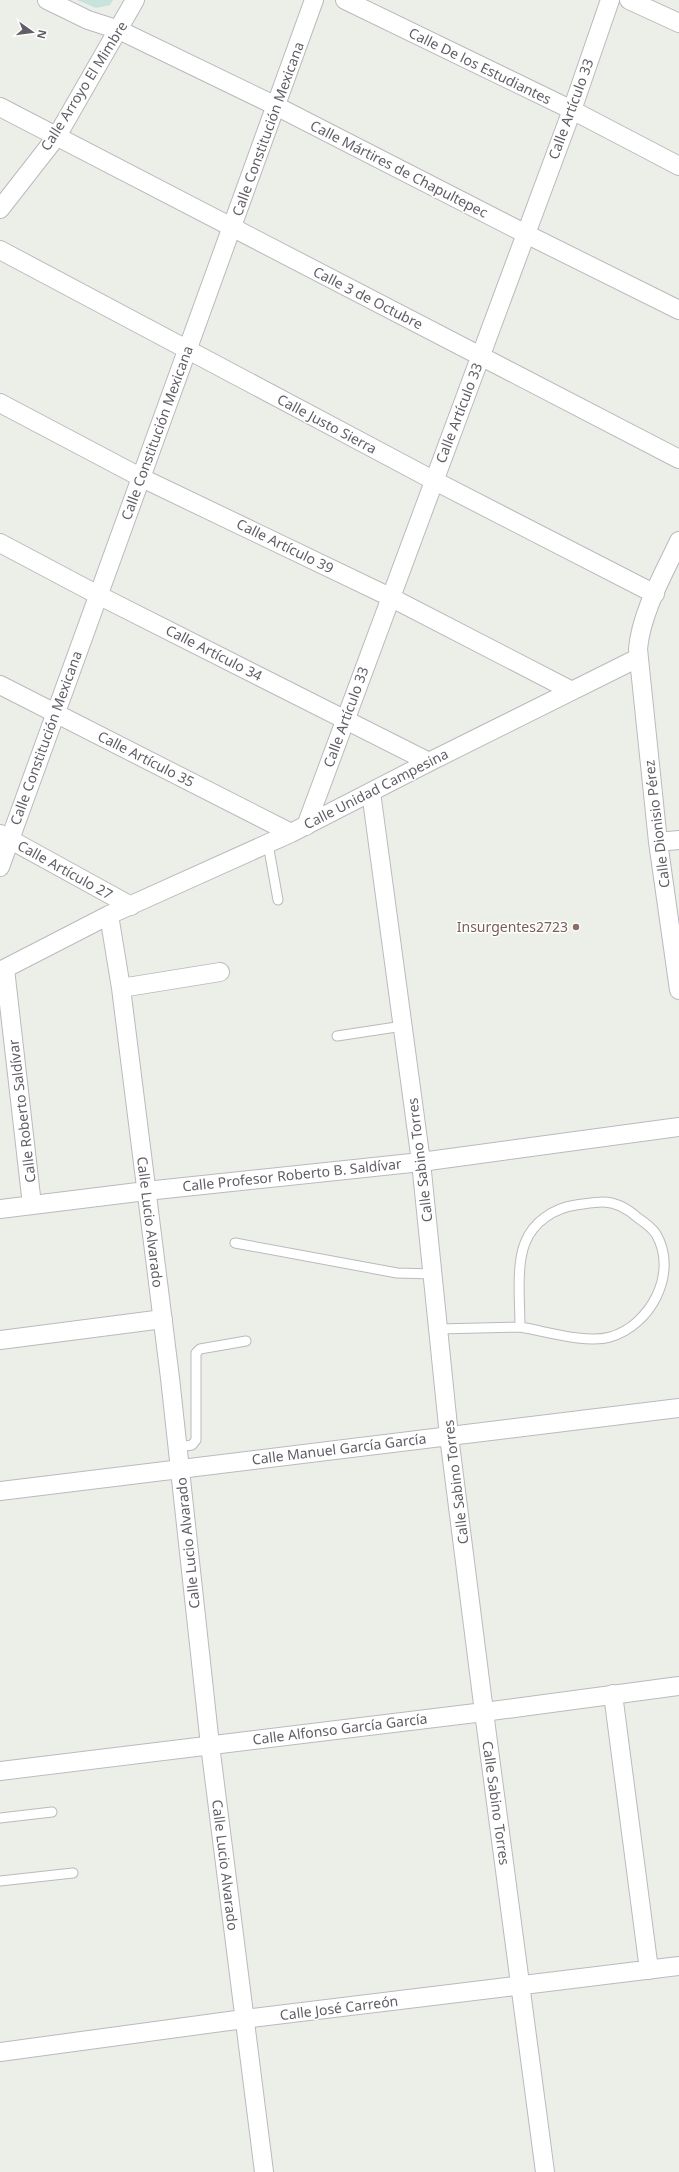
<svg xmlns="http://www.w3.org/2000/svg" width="679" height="2172" viewBox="0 0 679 2172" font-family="'Noto Sans',sans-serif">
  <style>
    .green { fill: #c7e3dc }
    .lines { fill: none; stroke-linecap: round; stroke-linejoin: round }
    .lane-casing { stroke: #bbb9bf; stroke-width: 11 }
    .street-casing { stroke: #bbb9bf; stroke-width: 20 }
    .lane { stroke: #fff; stroke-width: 9 }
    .street { stroke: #fff; stroke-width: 18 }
    .education-dot { fill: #8d6e63; stroke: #fff; stroke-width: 1.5 }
    .labels { text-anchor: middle; stroke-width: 3; stroke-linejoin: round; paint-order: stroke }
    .street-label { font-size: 14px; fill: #615e65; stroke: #fff }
    .education-label { font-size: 14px; fill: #785e54; stroke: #fff; text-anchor: end }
  </style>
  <rect width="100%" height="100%" fill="#ebefe7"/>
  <path class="green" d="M77,0H113L110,5L96,8Z"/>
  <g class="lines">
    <defs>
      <path id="lane" d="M268,844L278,900
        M337,1036L403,1026
        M235,1243L397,1273L433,1274
        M438,1329L520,1327C520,1303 516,1265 525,1243C533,1222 554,1208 576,1205C584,1204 594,1202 603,1202C616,1202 628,1209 638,1218C644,1222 652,1228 656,1234C679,1273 650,1326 610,1337C586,1344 545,1331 520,1327
        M178,1447L192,1445L196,1440V1353L200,1349L246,1341
        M0,1818L52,1812
        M0,1881L73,1873"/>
      <path id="street" d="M47,0L88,20L119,30L276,106L526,234L679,310
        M345,0L572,110L679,166
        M629,0L679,23
        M0,107L679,459
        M0,209L57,136L135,0
        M0,250L433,480L655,594
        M0,403L142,478L390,597L570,690
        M679,541C664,573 641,613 638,649L658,842L679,990
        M0,543L98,595L429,762
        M0,685L291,833
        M371,792L421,1162L449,1436L484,1712L545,2172
        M306,826L572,110L610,0
        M0,834L131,906
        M658,842L679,840
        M0,867L314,0
        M109,915L121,988L170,1378L210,1745L264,2172
        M5,969L32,1205
        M0,971L109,915L291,833L429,762L638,658
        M121,988L220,972
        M0,1209L146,1191L421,1162L679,1127
        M0,1340L163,1319
        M0,1491L679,1408
        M613,1694L649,1970
        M0,1771L484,1712L679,1686
        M0,2052L244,2019L679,1966"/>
    </defs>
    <use href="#lane" class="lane-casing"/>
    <use href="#street" class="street-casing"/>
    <use href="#lane" class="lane"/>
    <use href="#street" class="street"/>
  </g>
  <circle class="education-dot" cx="576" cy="927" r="4"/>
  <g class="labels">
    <g class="street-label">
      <text transform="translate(480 66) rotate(26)" y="5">Calle De los Estudiantes</text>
      <text transform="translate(84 86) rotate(-58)" y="5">Calle Arroyo El Mimbre</text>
      <text transform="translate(571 109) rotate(-70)" y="5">Calle Artículo 33</text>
      <text transform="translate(268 129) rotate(-70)" y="5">Calle Constitución Mexicana</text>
      <text transform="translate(399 169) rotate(27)" y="5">Calle Mártires de Chapultepec</text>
      <text transform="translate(368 298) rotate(27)" y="5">Calle 3 de Octubre</text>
      <text transform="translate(459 413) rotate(-69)" y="5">Calle Artículo 33</text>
      <text transform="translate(327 424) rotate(28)" y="5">Calle Justo Sierra</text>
      <text transform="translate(157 433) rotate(-70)" y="5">Calle Constitución Mexicana</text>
      <text transform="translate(285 546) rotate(26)" y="5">Calle Artículo 39</text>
      <text transform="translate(214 653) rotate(27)" y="5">Calle Artículo 34</text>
      <text transform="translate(346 717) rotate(-70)" y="5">Calle Artículo 33</text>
      <text transform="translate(46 738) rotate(-70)" y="5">Calle Constitución Mexicana</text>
      <text transform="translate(146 759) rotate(27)" y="5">Calle Artículo 35</text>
      <text transform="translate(376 789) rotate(-27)" y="5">Calle Unidad Campesina</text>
      <text transform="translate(657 824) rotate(-97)" y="5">Calle Dionisio Pérez</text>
      <text transform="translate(65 870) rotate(29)" y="5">Calle Artículo 27</text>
      <text transform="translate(22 1111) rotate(-97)" y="5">Calle Roberto Saldívar</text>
      <text transform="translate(420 1160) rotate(-97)" y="5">Calle Sabino Torres</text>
      <text transform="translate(292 1175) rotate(-6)" y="5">Calle Profesor Roberto B. Saldívar</text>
      <text transform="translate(150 1222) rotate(83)" y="5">Calle Lucio Alvarado</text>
      <text transform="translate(339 1449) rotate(-7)" y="5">Calle Manuel García García</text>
      <text transform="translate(456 1482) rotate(-97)" y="5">Calle Sabino Torres</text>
      <text transform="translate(188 1543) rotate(-96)" y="5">Calle Lucio Alvarado</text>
      <text transform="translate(340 1729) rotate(-7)" y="5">Calle Alfonso García García</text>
      <text transform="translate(496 1803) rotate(82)" y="5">Calle Sabino Torres</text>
      <text transform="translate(225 1865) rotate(83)" y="5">Calle Lucio Alvarado</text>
      <text transform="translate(339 2008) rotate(-7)" y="5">Calle José Carreón</text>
    </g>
    <g class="education-label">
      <text x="568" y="932">Insurgentes2723</text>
    </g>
  </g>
  <g transform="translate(32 32) rotate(104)" stroke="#ffffff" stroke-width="3" paint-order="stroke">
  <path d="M0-3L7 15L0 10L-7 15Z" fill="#615e65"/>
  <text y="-6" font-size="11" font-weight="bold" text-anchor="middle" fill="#615e65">N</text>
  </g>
</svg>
